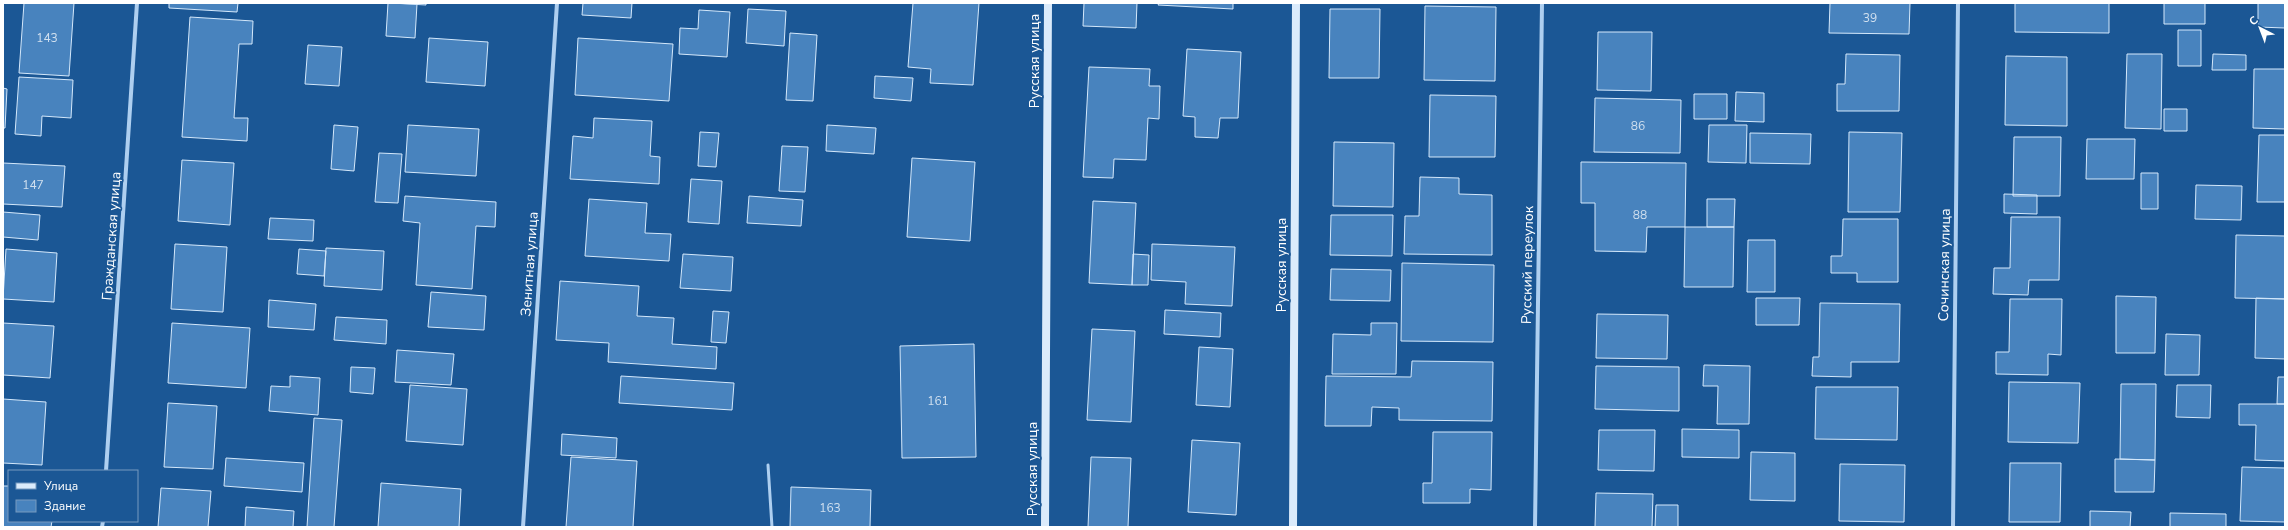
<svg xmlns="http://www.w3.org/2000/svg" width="2288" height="530" viewBox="0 0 2288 530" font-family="'Nunito Sans',sans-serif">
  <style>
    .building { fill: #4883be; stroke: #d4e8fb }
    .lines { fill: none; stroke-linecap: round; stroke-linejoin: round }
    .lane { stroke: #aecff0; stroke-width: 3 }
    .street { stroke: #aecff0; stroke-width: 4 }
    .secondary { stroke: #dbebfb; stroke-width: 8 }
    .labels { text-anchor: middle; stroke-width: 3.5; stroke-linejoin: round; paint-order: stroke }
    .number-label { font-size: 12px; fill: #d1e0ef }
    .street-label { font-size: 14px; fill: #fff; stroke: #1b5795 }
  </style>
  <rect width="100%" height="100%" fill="#1b5795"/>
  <path class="building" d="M24,3H74L69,76L19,73Z
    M169,3H238L237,12L169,8Z
    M388,3L417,4L415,38L386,36Z
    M391,3H426V5Z
    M583,3H632L631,18L582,15Z
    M913,3H979L973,85L930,83L931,69L908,67Z
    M1084,3H1137L1136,28L1083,26Z
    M1159,3H1233V9L1158,5Z
    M1830,3H1910L1909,34L1829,33Z
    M2015,3H2109V33L2015,32Z
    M2164,3H2205V24H2164Z
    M2258,3H2285V28L2258,27Z
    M1425,6L1496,7L1495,81L1424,80Z
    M748,9L786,11L784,46L746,43Z
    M1330,9H1380L1379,78H1329Z
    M699,10L730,12L727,57L679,54L680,28L698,29Z
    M190,17L253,21L252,44H239L234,118H248L247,141L182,137Z
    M2178,30H2201V66H2178Z
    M1598,32H1652L1651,91L1597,90Z
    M790,33L817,35L813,101L786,100Z
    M429,38L488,42L485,86L426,82Z
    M578,38L673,44L669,101L575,95Z
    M308,45L342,47L339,86L305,84Z
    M1187,49L1241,52L1238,118H1220L1218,138L1195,137V117L1183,116Z
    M1846,54L1900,55L1899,111H1837V84H1845Z
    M2127,54H2162L2161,129L2125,128Z
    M2213,54L2246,55V70H2212Z
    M2006,56L2067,57V126L2005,125Z
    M1089,67L1150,69L1149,86H1160L1159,119L1148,118L1146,160L1114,159L1113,178L1083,177Z
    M2254,69H2285V129L2253,128Z
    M875,76L913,78L911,101L874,98Z
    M19,77L73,80L71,118L42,116L41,136L15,134Z
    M3,88L7,89L5,128H3Z
    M1736,92L1764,93V122L1735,121Z
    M1694,94H1727V119H1694Z
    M1430,95L1496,96L1495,157H1429Z
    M1595,98L1681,100L1680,153L1594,152Z
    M2164,109H2187V131H2164Z
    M594,118L652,121L650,156L660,157L659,184L570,179L573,136L593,138Z
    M334,125L358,127L354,171L331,169Z
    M408,125L479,129L476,176L405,172Z
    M827,125L876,128L874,154L826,151Z
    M1709,125H1747L1746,163L1708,162Z
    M700,132L719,133L716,167L698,166Z
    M1849,132L1902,133L1900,212H1848Z
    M1750,133L1811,134L1810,164L1750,163Z
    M2259,135H2285V202H2257Z
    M2014,137H2061L2060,196H2013Z
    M2087,139H2135L2134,179H2086Z
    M1334,142L1394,143L1393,207L1333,206Z
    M782,146L808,147L805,192L779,191Z
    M379,153L402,154L398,203L375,202Z
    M912,158L975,162L970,241L907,237Z
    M182,160L234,163L230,225L178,221Z
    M1581,162L1686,163L1685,227H1647L1646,252L1595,251V203H1581Z
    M3,163L65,166L62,207L3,204Z
    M2141,173H2158V209H2141Z
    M1420,177L1459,178V194L1492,195V255L1404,254L1405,216H1419Z
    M691,179L722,181L719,224L688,222Z
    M2196,185L2242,186L2241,220L2195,219Z
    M2004,194L2037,195V214L2004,213Z
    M405,196L496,202L495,227L476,226L472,289L416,285L420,223L403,221Z
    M749,196L803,200L801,226L747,223Z
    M589,199L647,203L645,233L671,234L669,261L585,256Z
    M1707,199H1735L1734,227H1707Z
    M1093,201L1136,203L1132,285L1089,283Z
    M3,212L40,215L38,240L3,237Z
    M1331,215H1393L1392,256L1330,255Z
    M2011,217H2060L2059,280H2029L2028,295L1993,294L1994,268H2010Z
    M270,218L314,220L313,241L268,239Z
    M1843,219H1898V282H1857V273H1831V256H1842Z
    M1685,227H1734L1733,287H1684Z
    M2236,235L2285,236V299L2235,298Z
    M1748,240H1775V292H1747Z
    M175,244L227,247L223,312L171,309Z
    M1152,244L1235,247L1232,306L1185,304L1186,282L1151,280Z
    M326,248L384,251L382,290L324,286Z
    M6,249L57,253L54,302L3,299Z
    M299,249L326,251L324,276L297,274Z
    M683,254L733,257L731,291L680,288Z
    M1133,254L1149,255L1148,285H1132Z
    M1402,263L1494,265L1493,342L1401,341Z
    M1331,269L1391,270L1390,301L1330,300Z
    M560,281L639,286L637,316L674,318L672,344L717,347L716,369L608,362L609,343L556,340Z
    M431,292L486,296L484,330L428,327Z
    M2116,296L2156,297L2155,353H2116Z
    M1756,298H1800L1799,325H1756Z
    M2256,298L2285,299V359L2255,358Z
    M2010,299H2062L2061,355L2048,354V375L1996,374V352H2009Z
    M269,300L316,304L314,330L268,327Z
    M1820,303L1900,304L1899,362H1851V377L1812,376L1813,357H1819Z
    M1165,310L1221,313L1220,337L1164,334Z
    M713,311L729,312L726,343L711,342Z
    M1597,314L1668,315L1667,359L1596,358Z
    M336,317L387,320L386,344L334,340Z
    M3,323L54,326L50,378L3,375Z
    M172,323L250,328L246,388L168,383Z
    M1371,323H1397L1396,374H1332L1333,334L1371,335Z
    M1092,329L1135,331L1131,422L1087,420Z
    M2166,334L2200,335L2199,375H2165Z
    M974,344L976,457L902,458L900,346Z
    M1199,347L1233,349L1230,407L1196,405Z
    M397,350L454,354L451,385L395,382Z
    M1412,361L1493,362L1492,421L1399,420V408L1372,407L1371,426H1325L1326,376L1411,377Z
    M1704,365L1750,366L1749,424H1717L1718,386H1703Z
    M1596,366L1679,367V411L1595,409Z
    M351,367L375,368L373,394L350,392Z
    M290,376L320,378L318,415L269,411L271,386L290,387Z
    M621,376L734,383L732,410L619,403Z
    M2278,377H2285V404H2277Z
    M2009,382L2080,383L2078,443L2008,442Z
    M2121,384H2156L2155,460L2120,459Z
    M410,385L467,389L463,445L406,441Z
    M2177,385H2211L2210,418L2176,417Z
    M1816,387H1898L1897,440L1815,439Z
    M3,399L46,402L42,465L3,463Z
    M168,403L217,406L213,469L164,467Z
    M2239,404H2285V461L2255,460L2256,425H2239Z
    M314,418L342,420L334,527H307Z
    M1682,429L1739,430V458L1682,457Z
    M1599,430H1655L1654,471L1598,470Z
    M1433,432H1492L1491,490L1470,489V503H1423V483H1432Z
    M562,434L617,438L616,458L561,455Z
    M1192,440L1240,443L1236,515L1188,512Z
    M1751,452L1795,453V501L1750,500Z
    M571,457L637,461L633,527H566Z
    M1091,457L1131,458L1128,527H1088Z
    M226,458L304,463L302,492L224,486Z
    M2115,459L2155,460L2154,492H2115Z
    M2010,463H2061L2060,522H2009Z
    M1840,464L1905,465L1904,522L1839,521Z
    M2242,467L2285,468V522L2240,521Z
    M381,483L461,489L459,527H378Z
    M3,486H9V521H52L51,527H3Z
    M791,487L871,490L870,527H790Z
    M161,488L211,491L208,527H158Z
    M1596,493L1653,494L1652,527H1595Z
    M1656,505H1678V527H1655Z
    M246,507L294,511L293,527H245Z
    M2090,511L2131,512L2130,527H2090Z
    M2170,513L2226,514V527H2170Z"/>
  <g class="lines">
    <path class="lane" d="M768,465L772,527"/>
    <path class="street" d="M106,471L137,3
      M102,527L103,521
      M523,527L557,3
      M1535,527L1542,3
      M1953,527L1958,3"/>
    <path class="secondary" d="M1045,527L1048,3
      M1293,527L1296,3"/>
  </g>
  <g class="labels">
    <g class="number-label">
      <text x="1870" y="22">39</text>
      <text x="47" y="42">143</text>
      <text x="1638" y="130">86</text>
      <text x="33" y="189">147</text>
      <text x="1640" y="219">88</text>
      <text x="938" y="405">161</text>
      <text x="830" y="512">163</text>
    </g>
    <g class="street-label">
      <text transform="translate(1034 61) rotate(-90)" y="5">Русская улица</text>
      <text transform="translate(111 236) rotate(-86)" y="5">Гражданская улица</text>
      <text transform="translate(529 264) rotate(-86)" y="5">Зенитная улица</text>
      <text transform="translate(1281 265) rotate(-90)" y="5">Русская улица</text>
      <text transform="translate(1527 265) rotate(-89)" y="5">Русский переулок</text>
      <text transform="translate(1944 265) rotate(-89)" y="5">Сочинская улица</text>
      <text transform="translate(1032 469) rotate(-90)" y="5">Русская улица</text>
    </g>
  </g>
  <rect width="2288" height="530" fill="none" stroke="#ffffff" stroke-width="8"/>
  <rect x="8" y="470" width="130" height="52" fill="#1b5795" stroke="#769abf"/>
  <rect x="16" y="483" width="20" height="6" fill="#dbebfb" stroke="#769abf"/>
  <text x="44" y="490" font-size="12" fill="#ffffff">Улица</text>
  <rect x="16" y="500" width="20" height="12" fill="#4883be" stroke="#769abf"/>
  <text x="44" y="510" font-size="12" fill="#ffffff">Здание</text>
  <g transform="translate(2260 28) rotate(318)" stroke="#1b5795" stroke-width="3" paint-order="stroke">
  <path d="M0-3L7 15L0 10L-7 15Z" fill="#ffffff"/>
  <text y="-6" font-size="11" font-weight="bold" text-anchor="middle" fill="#ffffff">С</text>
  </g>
</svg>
